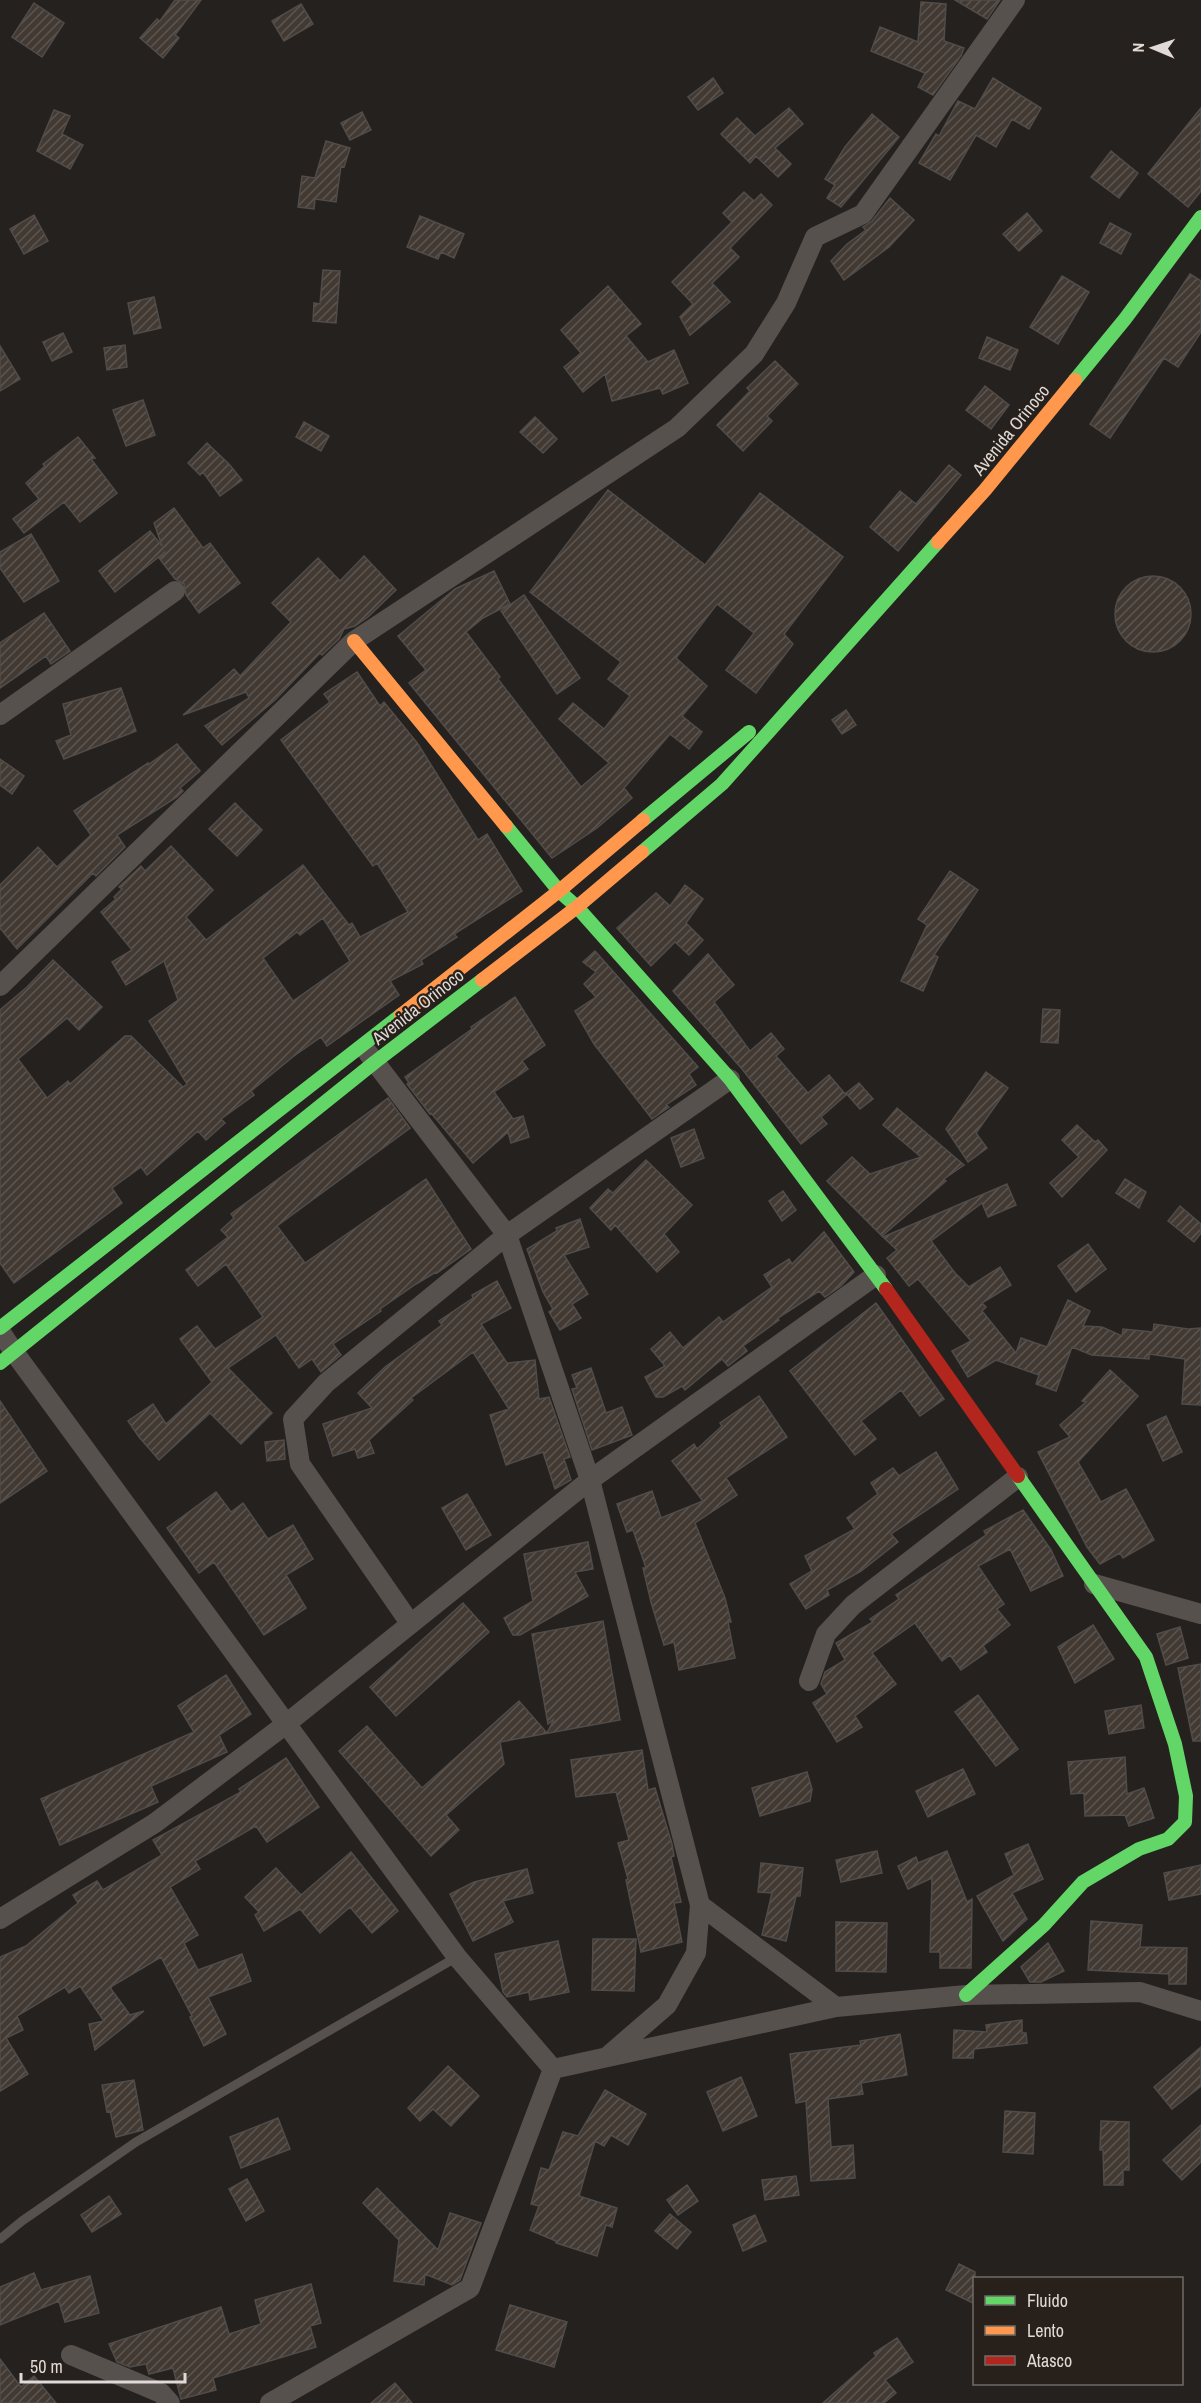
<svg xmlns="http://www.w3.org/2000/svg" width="1201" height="2403" viewBox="0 0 1201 2403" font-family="'Archivo Narrow',sans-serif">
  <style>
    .building { fill: url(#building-hatch); stroke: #504c4a; stroke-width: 1.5; fill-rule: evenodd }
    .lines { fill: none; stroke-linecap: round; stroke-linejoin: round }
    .lane { stroke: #57514e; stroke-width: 9 }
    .street { stroke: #57514e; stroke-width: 20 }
    .fast { stroke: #63d668; stroke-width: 14 }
    .slow { stroke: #ff974d; stroke-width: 14 }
    .jam { stroke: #b3261e; stroke-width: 14 }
    .labels { text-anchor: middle; stroke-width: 4.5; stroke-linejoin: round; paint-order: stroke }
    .street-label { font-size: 18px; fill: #dfdad7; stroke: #28211b }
  </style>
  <defs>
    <pattern id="building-hatch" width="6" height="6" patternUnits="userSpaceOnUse" patternTransform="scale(1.5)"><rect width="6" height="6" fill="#423932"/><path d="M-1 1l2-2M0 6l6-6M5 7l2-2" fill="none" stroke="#5d554f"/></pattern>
  </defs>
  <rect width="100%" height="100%" fill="#25211e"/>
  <path class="building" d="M175,0H201L175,35L179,38L163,58L140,38L157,19L160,21Z
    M955,0H1000L987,19Z
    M921,2L946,4L944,41L964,48L961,56L933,95L918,87L925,73L871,51L880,27L918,42Z
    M34,3L64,23L42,57L12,37Z
    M301,4L313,24L284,41L272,21Z
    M713,78L723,93L698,110L688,97Z
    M993,78L1041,108L1029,129L1012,119L996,147L976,135L950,180L919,163L936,134L939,136L958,101L975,109Z
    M789,108L803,124L775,148L791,164L778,177L756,156L750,163L721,134L737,118L755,136Z
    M1201,108V191L1188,207L1148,174Z
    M54,110L70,116L62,134L83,145L70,169L37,151Z
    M362,112L371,130L350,140L341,123Z
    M872,114L899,137L841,207L827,198L835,185L825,179L845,147Z
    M326,141L350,148L344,167L341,166L336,202L315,199L314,209L298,207L302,176L315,178Z
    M1111,151L1138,173L1119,198L1091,177Z
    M744,192L754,201L761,194L772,205L730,248L739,257L712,283L730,302L690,335L680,317L693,304L672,282L732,222L723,213Z
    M890,198L914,220L889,247L844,280L831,261L847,244L866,230L863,227L872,221Z
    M1027,213L1042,231L1019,251L1003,234Z
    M34,215L48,241L24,254L10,229Z
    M420,216L464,234L454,258L441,252L438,259L407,247Z
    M1110,223L1131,234L1121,254L1100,243Z
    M323,270L340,271L336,323L313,321L314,303L320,304Z
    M1190,274L1201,281V332L1178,367L1164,358L1110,438L1090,424Z
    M1062,276L1089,292L1058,344L1030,327Z
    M608,286L641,324L626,336L648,362L674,350L688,383L663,394L660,388L612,401L605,374L583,392L564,367L581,353L561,330Z
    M154,297L161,328L134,334L128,303Z
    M63,333L72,352L52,361L43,342Z
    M987,337L1018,350L1010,370L979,358Z
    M125,345L127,367L107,370L104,348Z
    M0,346L20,379L0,391Z
    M775,361L798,384L767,416L772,421L743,451L717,425L750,391L747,388Z
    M985,386L1009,405L991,429L966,410Z
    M143,400L155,435L126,446L113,410Z
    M535,417L557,439L543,453L520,432Z
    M304,422L329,436L321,451L296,437Z
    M78,437L95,458L91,459L117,493L80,522L64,502L24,533L13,519L39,499L26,483L45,466L43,464Z
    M207,443L229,464L242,480L220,496L203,472L200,475L188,463Z
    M949,465L961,475L898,551L870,527L900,491L916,504Z
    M608,490L705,565L760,493L843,557L784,634L793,644L756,693L726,670L754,633L717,604L676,658L707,686L682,716L702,732L689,749L670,734L624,788L632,798L597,828L552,858L409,683L426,670L398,636L455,589L494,571L510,604L483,618L466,632L500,677L498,679L581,787L609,763L559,719L573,703L604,729L630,696L608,679L621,662L530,592Z
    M174,508L203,548L210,543L240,583L199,613L186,595L184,584L175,579L159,558L165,554V552L115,592L99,571L150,531L162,546L154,523Z
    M31,534L59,581L24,602L0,568V552Z
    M364,556L396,590L368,617L355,626L344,629L339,639L322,655L320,653L275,700L222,745L205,726L249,698L246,692L183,715L234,669L240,676L291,622L272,603L318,558L340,581Z
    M1115 614a38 38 0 1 1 76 0a38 38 0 1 1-76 0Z
    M524,595L580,678L557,694L501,611Z
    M44,613L70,651L51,664L46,656L0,688V643Z
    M357,672L380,706L384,702L418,744L478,840L487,834L522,891L454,934L457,937L421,960L423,964L390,981L399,995L327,1046L321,1037L294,1056L251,1091L254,1095L221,1119L225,1123L206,1140L198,1131L147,1175L141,1167L112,1188L122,1203L14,1283L0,1263V1010L27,987L53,960L102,1007L79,1030L67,1018L18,1059L47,1098L68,1081L70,1084L125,1036H131L183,1087L187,1084L149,1021L178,1000L164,961L126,985L112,962L132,950L101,912L116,899L114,897L122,889L119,887L141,866L145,871L171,846L213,890L186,917L206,940L303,865L349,925L352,923L360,937L408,912L377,863L373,866L281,740L330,702L324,694ZM323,918L350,961L293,1001L263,958L297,932L300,935Z
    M121,688L136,731L64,759L56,741L71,735L63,704Z
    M846,710L856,725L842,734L832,720Z
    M177,744L200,771L180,788L183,791L177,797L117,835L125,847L96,876L93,873L17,949L0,928V885L38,847L57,867L91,835L74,811L148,763V765Z
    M0,759L24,776L12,794L0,785Z
    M235,803L262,830L237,856L209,829Z
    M950,871L978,890L934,955L938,957L923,991L901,981L927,925L918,919Z
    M685,885L703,899L686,923L703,940L689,955L675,942L651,966L617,928L656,893L670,906Z
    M595,951L698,1067L689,1074L696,1085L666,1105L669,1107L652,1119L594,1044L575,1011L596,997L584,984L596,972L583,962Z
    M708,954L734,985L714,1002L750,1051L771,1033L784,1049L776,1056L808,1093L829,1075L846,1095L821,1117L827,1124L801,1144L742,1069L673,991Z
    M515,997L545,1045L522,1061L528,1069L494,1092L513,1119L523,1116L529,1137L511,1143L508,1132L473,1163L431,1113L430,1114L407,1084L409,1083L405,1077L472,1029L471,1027Z
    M1043,1009L1060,1010L1058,1043L1041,1042Z
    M986,1072L1008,1088L976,1133L987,1148L968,1162L946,1129Z
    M859,1083L873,1099L860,1109L846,1093Z
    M388,1098L410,1128L277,1226L305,1263L426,1179L471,1249L437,1273L436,1272L416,1284L380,1309L381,1311L333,1344L341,1355L321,1372L312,1359L299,1368L276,1335L228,1368L272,1413L241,1444L210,1413L159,1460L139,1437L128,1421L153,1404L166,1424L212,1382L180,1339L197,1326L215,1349L263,1317L226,1264L198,1286L186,1270L228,1237L221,1230L234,1218L231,1214Z
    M897,1108L964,1165L944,1179L946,1181L882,1236L827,1181L852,1157L870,1174L921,1157L883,1125Z
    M1077,1125L1095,1142L1098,1140L1107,1150L1062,1197L1050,1183L1079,1157L1062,1140Z
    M694,1129L704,1158L681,1167L671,1138Z
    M646,1160L692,1205L664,1234L679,1252L657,1272L615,1225L611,1230L590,1208L608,1189L613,1193Z
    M1125,1179L1146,1192L1139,1208L1116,1193Z
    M1007,1184L1016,1205L988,1217L982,1203L931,1241L955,1273L969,1287L1000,1267L1011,1285L982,1303L986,1307L982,1311L1016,1353L1021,1338L1047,1347L1068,1300L1090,1311L1083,1326L1102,1327L1122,1336L1123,1329L1153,1332L1154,1324L1188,1329L1201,1328V1405L1182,1404L1185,1359L1149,1354V1359L1092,1355L1072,1347L1056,1391L1036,1384L1039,1375L996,1360L968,1377L952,1351L971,1341L918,1279L909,1286L887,1258L897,1250L883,1237Z
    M783,1191L796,1210L782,1221L769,1201Z
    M1180,1206L1201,1224V1233L1194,1242L1168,1221Z
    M580,1219L589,1247L564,1255L588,1294L572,1304L581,1318L560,1330L549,1312L553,1309L543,1292L527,1249L557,1231L556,1228Z
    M824,1232L854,1272L841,1286L825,1297L819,1291L778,1318L779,1320L743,1346L747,1351L728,1366L722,1359L685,1390L682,1386L663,1397H656L645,1377L665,1366L651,1349L670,1332L683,1348L719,1317L723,1322L772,1287L764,1275L789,1259L792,1264Z
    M1088,1244L1106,1269L1076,1292L1058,1266Z
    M497,1281L511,1308L481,1324L507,1363L535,1360L539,1399L549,1397L570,1457L564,1459L571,1480L555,1489L543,1452L506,1465L490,1415L509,1409L473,1352L411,1398L413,1400L369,1440L374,1453L358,1458L355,1449L333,1456L323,1424L372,1408L358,1393L385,1367L442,1325L439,1321L473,1298L472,1295Z
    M876,1303L944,1399L920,1416L901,1390L861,1421L876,1439L855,1455L790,1371Z
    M591,1368L606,1413L622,1407L632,1435L592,1450L572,1389L577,1388L572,1375Z
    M1110,1370L1138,1396L1078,1462L1101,1502L1126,1489L1154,1540L1123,1558L1120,1553L1100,1564L1087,1547L1038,1452L1070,1437L1060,1425L1086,1402L1082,1401Z
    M759,1396L787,1437L726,1478L737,1495L695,1523L725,1598L731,1622H728L735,1658L679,1670L674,1642L664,1645L651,1602L643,1568H646L633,1530L627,1532L617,1504L652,1491L661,1518L703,1501L672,1461L694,1444L697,1449L722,1426L720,1423Z
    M0,1401L47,1471L0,1503Z
    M1166,1416L1182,1452L1163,1461L1147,1425Z
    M284,1440L285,1459L267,1461L265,1442Z
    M936,1452L958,1489L891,1534L898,1542L861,1571L827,1590L829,1595L806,1609L790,1584L812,1571L805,1556L855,1529L847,1518L878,1494L871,1483L893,1468L899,1476Z
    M216,1492L231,1512L243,1503L268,1539L293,1525L313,1559L286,1575L306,1608L264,1635L214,1562L199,1573L167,1528Z
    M467,1494L491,1535L466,1550L442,1508Z
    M1023,1510L1051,1550L1063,1576L1031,1591L1010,1549L978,1566L1004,1604L997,1609L1010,1625L983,1646L987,1652L961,1670L950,1655L942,1661L915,1623L872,1653L896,1684L855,1716L862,1727L837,1742L813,1703L827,1694L821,1684L825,1672L845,1660L836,1643L873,1622L870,1619L899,1599L896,1595L986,1535L984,1531Z
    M588,1542L593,1569L575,1572L588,1596L520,1635H513L504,1618L533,1601L524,1554Z
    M463,1603L489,1632L396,1716L370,1687Z
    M603,1621L620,1720L500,1742L504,1764L446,1815L459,1830L431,1856L339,1751L367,1726L422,1788L519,1701L547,1733L554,1719L548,1724L532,1634Z
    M1093,1625L1114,1659L1075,1683L1058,1647Z
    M1180,1627L1188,1658L1166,1665L1157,1634Z
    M1201,1664V1741H1193L1178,1668Z
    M226,1675L251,1714L219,1735L227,1752L151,1786L158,1802L60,1845L41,1799L194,1732L178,1706Z
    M978,1695L1018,1749L996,1766L955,1712Z
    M1141,1705L1144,1728L1109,1734L1105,1711Z
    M642,1750L648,1790L655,1788L672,1844L674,1856L671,1857L681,1902L674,1903L682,1942L641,1952L626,1880L628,1879L618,1843L629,1840L616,1792L576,1797L571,1760Z
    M1125,1757L1127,1794L1144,1788L1154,1818L1129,1826L1125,1815L1085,1816L1084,1793L1071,1794L1068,1762Z
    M286,1758L319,1807L267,1842L256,1826L195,1861L200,1869L170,1887L198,1935L184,1943L198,1970L242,1954L251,1981L208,1997L226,2034L204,2046L190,2017L192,2016L161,1957L112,1986L111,1989L130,2015L144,2011L95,2050L89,2024L104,2021L80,1986L69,1993L65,1987L17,2016L23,2030L6,2038L28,2074L0,2091V1957L26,1946L78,1903L73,1895L97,1881L103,1890L162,1855L153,1840L241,1792L239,1789Z
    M963,1769L975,1794L928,1817L916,1791Z
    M807,1772L812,1789L810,1801L760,1816L752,1788Z
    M1028,1844L1043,1879L1012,1893L1027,1919L1003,1941L977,1896L1014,1875L1005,1854Z
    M877,1851L882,1873L841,1882L836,1860Z
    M947,1851L967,1902L972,1899L971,1968H940V1952H930L932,1878L908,1889L898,1866L916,1857L918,1863Z
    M351,1852L398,1911L372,1933L350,1907L320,1933L300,1909L264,1931L255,1915L259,1912L245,1897L276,1868L301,1895Z
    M761,1863L803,1868L800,1896H796L786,1941L762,1935L772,1893L758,1892Z
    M1201,1865V1894L1169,1900L1164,1873Z
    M527,1869L533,1893L503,1901L513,1922L473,1941L450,1894L474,1882Z
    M1091,1921L1142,1925L1140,1947L1187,1948L1186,1984H1169V1974L1088,1970Z
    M836,1922L887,1923L886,1972L836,1971Z
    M593,1939H636L634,1991L592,1990Z
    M558,1941L569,1992L530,2000L529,1992L507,1997L503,1992L495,1954Z
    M1048,1943L1064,1971L1041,1982H1030L1021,1967Z
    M1022,2020V2033H1026L1027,2043L974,2049L973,2058H953L954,2030L987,2032L986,2025Z
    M900,2034L907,2075L861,2083L863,2094L828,2099L831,2147L853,2145L855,2178L811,2181L806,2101L796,2103L790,2054L861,2045L860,2041Z
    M1201,2047V2086L1172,2109L1154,2087Z
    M448,2066L479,2096L451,2126L433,2109L420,2121L408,2108Z
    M741,2077L757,2116L723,2131L707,2092Z
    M134,2080L143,2130L116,2137L110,2111L107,2112L102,2085Z
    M605,2090L646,2114L628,2145L611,2135L604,2146L595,2141L579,2196L617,2208L612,2227L606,2225L597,2256L556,2243V2241L530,2230L539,2206L531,2204L541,2168L549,2170L563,2132L578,2136Z
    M1005,2111L1035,2113L1033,2154L1003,2152Z
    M278,2118L290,2149L241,2168L230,2137Z
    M1101,2121L1129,2122V2170H1123V2185H1104L1103,2150H1100Z
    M1201,2125V2162L1182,2180L1163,2160Z
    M796,2176L799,2195L765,2200L762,2180Z
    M247,2179L264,2211L246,2221L229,2189Z
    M687,2185L698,2201L678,2215L667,2200Z
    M377,2188L438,2250L450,2213L481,2223L460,2280L452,2285L425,2274L424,2285L394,2281L399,2240L363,2203Z
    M109,2196L121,2214L92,2232L81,2215Z
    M670,2214L691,2232L677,2249L655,2231Z
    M755,2215L766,2241L743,2251L733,2225Z
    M959,2264L975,2272V2304L946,2290Z
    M34,2273L41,2290L90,2276L99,2313L65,2322L59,2301L0,2325V2287Z
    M311,2284L321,2323L310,2326L316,2347L213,2378L216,2390L181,2399L173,2368L149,2374L146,2364L130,2367L117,2362L109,2344L221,2307L229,2334L261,2324L255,2300Z
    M510,2305L567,2322L554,2367L496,2350Z
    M897,2338L913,2362L885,2380L896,2393L884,2403H823L876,2356L874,2353Z
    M0,2359L21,2387L34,2376L56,2403H0Z
    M395,2383L412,2403H371Z"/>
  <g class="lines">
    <path class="lane" d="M0,2239L22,2221L136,2142L457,1957"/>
    <path class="street" d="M0,715L175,591
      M0,986L354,641L677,428L754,354L786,303L815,237L863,214L1015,0
      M368,1053L507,1235L590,1480L700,1905L696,1953L667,2005L608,2056
      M0,1331L14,1352L457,1957L553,2069
      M1094,1584L1201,1614
      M410,1623L300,1464L293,1419L326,1383L507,1235L730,1079
      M809,1681L826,1634L853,1605L1018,1477
      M700,1905L836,2007
      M0,1919L155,1823L286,1724L590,1480L876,1275
      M71,2355L161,2393L170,2403
      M270,2403L470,2288L553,2069L836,2007L966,1995L1140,1992L1201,2011"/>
    <path class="fast" d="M1075,380L1125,319L1201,217
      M643,820L749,732
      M506,826L559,891L577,907L730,1079L886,1289
      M642,852L722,784L938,542
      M0,1328L401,1015
      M0,1363L375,1062L482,980
      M966,1995L1044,1925L1083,1882L1139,1849L1168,1839L1185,1822L1186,1796L1175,1744L1146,1657L1018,1476"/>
    <path class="slow" d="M938,542L985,490L1075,380
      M354,641L506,826
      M482,980L577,907L642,852
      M401,1015L559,891L643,820"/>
    <path class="jam" d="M886,1289L1018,1476"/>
  </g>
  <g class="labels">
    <g class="street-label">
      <text transform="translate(1011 430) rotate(-51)" y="6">Avenida Orinoco</text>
      <text transform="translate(418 1007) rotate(-38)" y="6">Avenida Orinoco</text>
    </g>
  </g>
  <rect x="973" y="2277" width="210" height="108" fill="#28211b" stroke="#716b66" stroke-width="1.5"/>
  <rect x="985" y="2296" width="30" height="9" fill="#63d668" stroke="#716b66" stroke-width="1.5"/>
  <text x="1027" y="2307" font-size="18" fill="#dfdad7">Fluido</text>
  <rect x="985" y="2326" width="30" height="9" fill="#ff974d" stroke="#716b66" stroke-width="1.5"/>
  <text x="1027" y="2337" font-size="18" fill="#dfdad7">Lento</text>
  <rect x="985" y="2356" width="30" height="9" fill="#b3261e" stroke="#716b66" stroke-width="1.5"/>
  <text x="1027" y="2367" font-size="18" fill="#dfdad7">Atasco</text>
  <g transform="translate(1153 48) rotate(272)" stroke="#28211b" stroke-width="4.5" paint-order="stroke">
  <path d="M0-4.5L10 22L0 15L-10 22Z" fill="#dfdad7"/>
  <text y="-9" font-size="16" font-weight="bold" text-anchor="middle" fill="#dfdad7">N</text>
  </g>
  <path d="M21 2373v9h164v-9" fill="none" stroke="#dfdad7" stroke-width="3"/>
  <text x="30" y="2373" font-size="18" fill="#dfdad7" stroke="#28211b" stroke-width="4.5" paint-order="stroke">50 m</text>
</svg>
